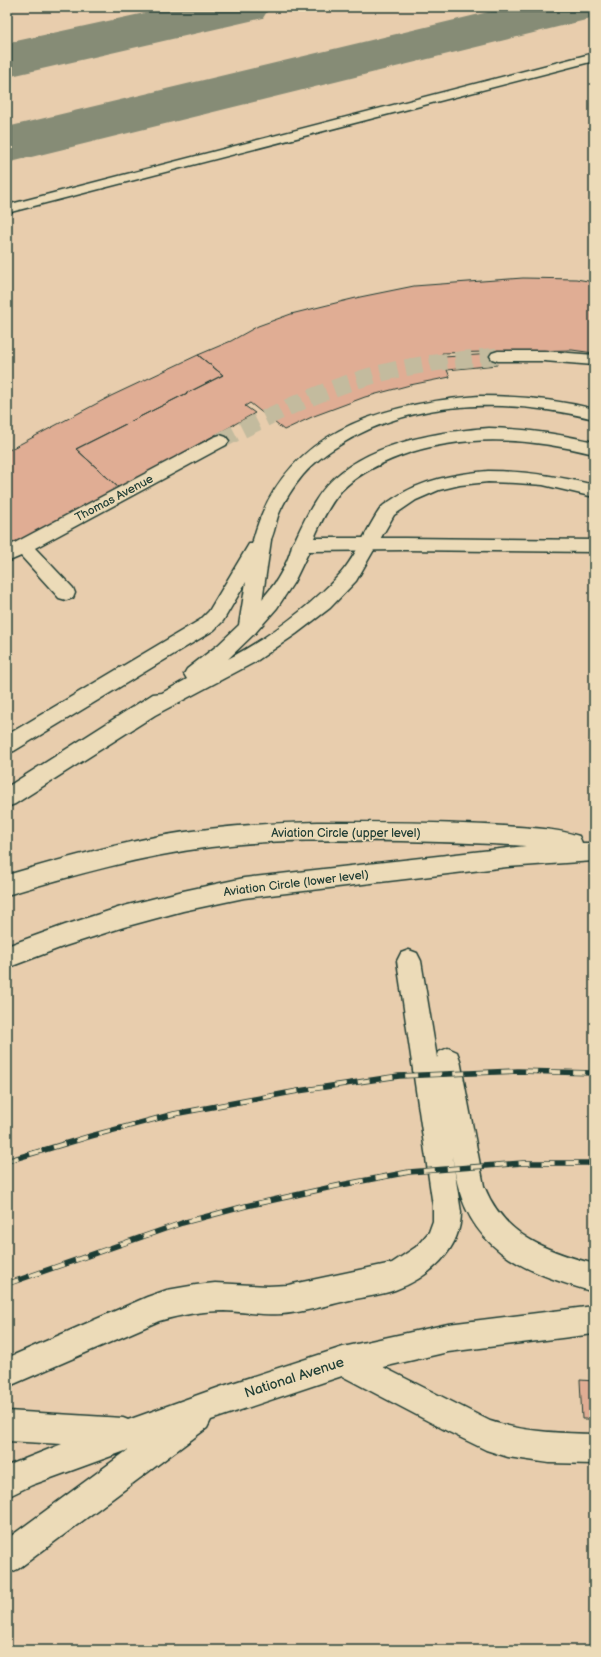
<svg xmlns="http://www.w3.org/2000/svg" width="601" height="1657" viewBox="0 0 601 1657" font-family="'Balsamiq Sans',sans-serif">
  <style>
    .built { fill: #e8cdad }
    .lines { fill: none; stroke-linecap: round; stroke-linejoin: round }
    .taxiway { fill: #868c76; fill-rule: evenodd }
    .building { fill: #e0ad94; stroke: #1f3d34 }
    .minor-tunnel { stroke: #c3bb9e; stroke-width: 17; stroke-dasharray: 17 8; stroke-linecap: butt }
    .minor-casing { stroke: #1f3d34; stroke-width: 3 }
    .major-casing { stroke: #1f3d34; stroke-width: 3 }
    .minor { fill: #ecdbb8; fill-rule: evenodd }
    .major { fill: #ecdbb8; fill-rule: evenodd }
    .rail-casing { stroke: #1f3d34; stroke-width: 5.5 }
    .rail { stroke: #ecdbb8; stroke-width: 4; stroke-dasharray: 12; stroke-linecap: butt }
    .labels { text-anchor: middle; stroke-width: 3.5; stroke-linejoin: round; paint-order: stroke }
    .street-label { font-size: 12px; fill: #1f3d34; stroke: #ecdbb8 }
    .near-street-label { font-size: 14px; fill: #1f3d34; stroke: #ecdbb8 }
  </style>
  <rect width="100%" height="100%" fill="#ecdbb8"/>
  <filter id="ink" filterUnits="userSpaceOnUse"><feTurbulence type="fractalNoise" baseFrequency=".025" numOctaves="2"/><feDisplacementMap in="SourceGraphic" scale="8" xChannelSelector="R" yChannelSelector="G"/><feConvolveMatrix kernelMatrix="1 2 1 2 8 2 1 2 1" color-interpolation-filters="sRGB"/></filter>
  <g filter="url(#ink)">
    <path class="built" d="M7,7H594V1650H7Z"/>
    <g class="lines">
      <path class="taxiway" d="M172,7H270L263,18L7,77V43Z
        M509,7H594V18L7,163V127Z"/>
    </g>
    <path class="building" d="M523,278L576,279L594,282V353L572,350L442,353L443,357L494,354L497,365L447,370L450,377L410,385L365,397L314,416L284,430L250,403L245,406L255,413L119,488L76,449L223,375L198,355L231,341L258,326L291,314L360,297L414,286Z
      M198,355L223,375L76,449L119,488L7,547V451L111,396Z
      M580,1380L594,1381V1419H582Z"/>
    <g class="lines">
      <path class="minor-tunnel" d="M220,441C269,416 318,391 371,376C412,364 456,360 498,356"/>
      <defs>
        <path id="minor" d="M594,53V61L7,213V205Z
          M498,351H544L594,355V365L544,361H498L492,359L490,356L492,353Z
          M479,396C518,396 556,399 594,409V419C512,399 418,398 343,443C329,451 314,462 303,475C293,487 284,501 278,516C275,525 274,536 268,545L262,546L256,545L253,540C282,432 379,404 479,396Z
          M489,428C525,429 559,434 594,442V454C529,438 464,433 400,456C379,464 357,474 341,491C329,505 321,522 314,538H405L594,540V552L405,550L309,551L294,582L277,608L255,633L248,635L241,633L238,628C249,610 267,597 278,578C284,568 290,556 292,545C293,543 295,540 296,538C302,525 308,512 316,500C350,446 430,432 489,428Z
          M220,435L226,437L229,441L226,445L35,548L73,588L75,593L73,598L66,600L59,598L21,556L7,562V547L214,437Z
          M409,950L417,953L421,961L437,1058L439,1052L448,1048L457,1052L460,1060L484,1186C504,1236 546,1251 594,1264V1292C532,1274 476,1255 458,1186C455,1176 454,1165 452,1155L461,1212C461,1251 428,1278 395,1290C381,1295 365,1297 350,1300C328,1305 305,1312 282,1314C263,1315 244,1312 224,1311C202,1311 180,1315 159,1321L7,1387V1358L147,1297L167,1290L196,1285L215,1283L268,1286L288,1285L392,1263L416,1247L429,1232L433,1221V1206L397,961L401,953Z
          M594,1306V1334L448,1352L383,1367L490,1421C524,1432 559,1433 594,1434V1464L549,1463L508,1457L486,1450L449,1432L342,1376L211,1420L207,1428L18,1569L7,1574V1539L128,1450L32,1485L7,1497V1466L62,1444L7,1441V1411L123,1418L128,1420L220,1387L343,1347L448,1324Z"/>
        <path id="major" d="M488,471C524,471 558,476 594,485V497L543,485L516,483L488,482L460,485L439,490L416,500L394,515L356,581L330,608L296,634L255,662L155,715L15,804L7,807V787L153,694L162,693L187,679L184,674L187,669L218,645L239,625L246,582L223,621L214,630L14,751L7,753V735L200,620L209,611L249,544H252L256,535L262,534L268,535L271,540L258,628L255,633L228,659C269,637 310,607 341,573C357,555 367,527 381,508C384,504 389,502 393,499C421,480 454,474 488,471Z
          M318,822C380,822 442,822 504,826C528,828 555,828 579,836L582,843H594V861L507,867L244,898L183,911L124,927L65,946L7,968V946L65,925L124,906L183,891L244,878L526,846C484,843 443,842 402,841C338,840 274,839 211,847C141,856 74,875 7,895V875C58,860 108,846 160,836C213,827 265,823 318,822Z"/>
      </defs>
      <use href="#minor" class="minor-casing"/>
      <use href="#major" class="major-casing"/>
      <use href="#minor" class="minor"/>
      <use href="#major" class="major"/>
      <defs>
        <path id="rail" d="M7,1161L91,1136L174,1114L298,1091L399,1076L518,1071L594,1073
          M7,1284L182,1223L246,1206L341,1185L409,1172L523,1163H594"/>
      </defs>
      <use href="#rail" class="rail-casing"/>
      <use href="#rail" class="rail"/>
    </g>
  </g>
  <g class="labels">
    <g class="street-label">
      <text transform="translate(114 498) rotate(-28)" y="4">Thomas Avenue</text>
      <text x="346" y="837">Aviation Circle (upper level)</text>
      <text transform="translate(296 883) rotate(-7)" y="4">Aviation Circle (lower level)</text>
    </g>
    <g class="near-street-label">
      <text transform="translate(294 1377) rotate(-18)" y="5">National Avenue</text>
    </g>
  </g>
  <rect width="601" height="1657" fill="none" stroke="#ecdbb8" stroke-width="24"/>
  <rect x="12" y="12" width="577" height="1633" fill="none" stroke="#1f3d34" stroke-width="1.5" filter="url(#ink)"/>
</svg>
